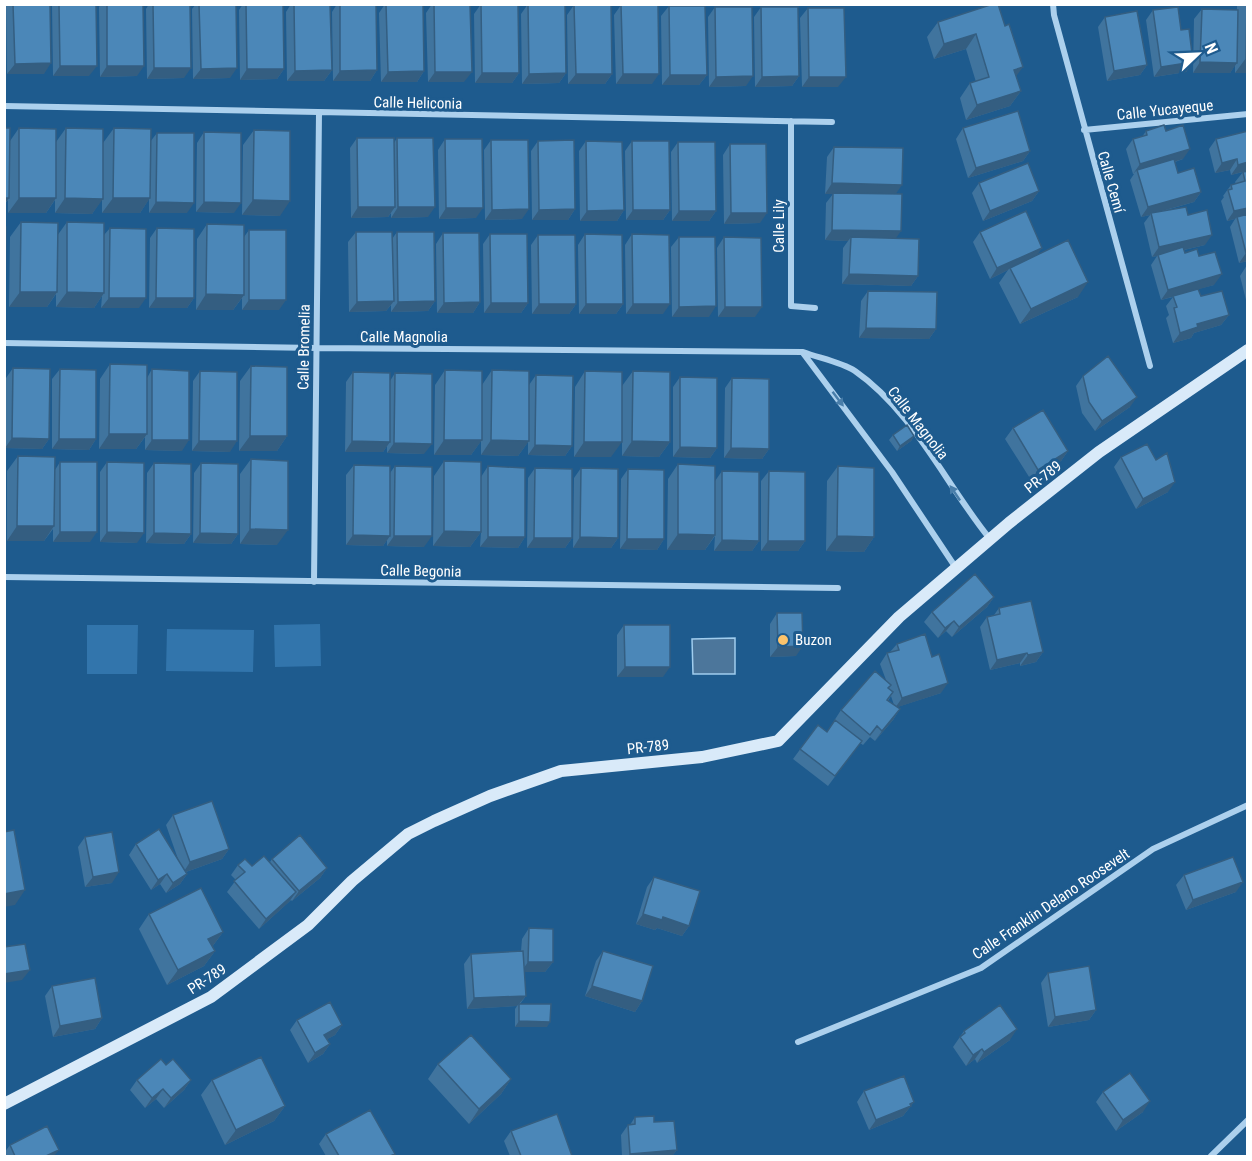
<svg xmlns="http://www.w3.org/2000/svg" width="1252" height="1161" viewBox="0 0 1252 1161" font-family="'Roboto Condensed',sans-serif">
  <style>
    .green { fill: #3275ac }
    .water { fill: #4c769b; stroke: #a0cdee; stroke-width: 1.5 }
    .lines { fill: none; stroke-linecap: round; stroke-linejoin: round }
    .street { stroke: #acd0ed; stroke-width: 6 }
    .secondary { stroke: #d9eaf9; stroke-width: 12 }
    .wall { fill: #40749e; fill-rule: evenodd }
    .shaded-wall { fill: #345e81 }
    .building { fill: #4b87b8; stroke: #345e81; stroke-width: 1.5 }
    .oneway { fill: #497eaa }
    .poi-dot { fill: #fbc36c; stroke: #1e5b8e; stroke-width: 2 }
    .labels { text-anchor: middle; stroke-width: 6; stroke-linejoin: round; paint-order: stroke }
    .street-label { font-size: 15px; fill: #fff; stroke: #1e5b8e }
    .poi-label { font-size: 15px; fill: #fff; stroke: #1e5b8e; text-anchor: start }
  </style>
  <rect width="100%" height="100%" fill="#1e5b8e"/>
  <path class="green" d="M320,624L321,666L275,667L274,625Z
    M87,625H138L137,674H87Z
    M167,629L254,630L253,672L166,671Z"/>
  <path class="water" d="M735,638V674H693L692,639Z"/>
  <g class="lines">
    <path class="street" d="M1053,4L1054,15L1150,366
      M4,106L832,122
      M791,121V306L815,308
      M1084,130L1248,114
      M4,343L316,348L803,352C819,358 841,362 855,371C913,411 946,485 990,539
      M803,353L892,472L956,568
      M4,577L838,588
      M314,582L319,113
      M798,1042L981,968L1153,849L1248,805
      M1211,1156L1248,1120"/>
    <path class="secondary" d="M4,1104L211,997L308,925L352,881L408,834L434,821L490,796L561,771L702,757L778,741L899,617L1009,523L1099,452L1248,350"/>
  </g>
  <path class="wall" d="M50,4L44,74H7L6,5Z
    M53,4H96L89,76H53L52,6Z
    M101,4H143L137,76L100,77L99,7Z
    M149,4H190L184,78L147,79L146,9Z
    M196,4H236L230,78L193,79L192,9Z
    M243,4H283L284,69L277,79L240,80L239,10Z
    M291,4H330L332,70L324,81H287L286,12Z
    M337,4H376L377,70L370,81H333L332,12Z
    M385,4H423L424,71L417,82H381L379,13Z
    M432,4H470L464,82H428L426,13Z
    M481,4H518L519,73L512,83H475L474,14Z
    M528,4L566,73L559,83L522,84L521,14Z
    M993,4L1021,91L1010,106L966,120L960,98L970,83L976,82L966,49L934,59L927,37L938,22Z
    M1237,4H1248V73H1235V65L1230,73H1193L1194,19L1202,9L1237,10Z
    M574,5L612,74L605,84H568L567,15Z
    M621,5L652,84H616L614,15Z
    M669,6L707,75L699,85H662L661,16Z
    M715,7L746,86L709,87L708,17Z
    M761,7L799,76L792,86L755,87L754,17Z
    M808,8L838,87H802L800,18Z
    M1153,10L1193,62L1186,72L1154,77L1146,20Z
    M1105,17L1147,65L1140,75L1107,81L1098,27Z
    M4,128L10,141L19,128L56,142L66,128L103,143L114,128L150,142L157,133L187,213H149V199L140,213H102V199L92,214L55,213V200L46,213H8V200L4,205Z
    M963,128L1030,151L1023,161L968,178L956,139Z
    M254,130L280,216L242,215L243,145Z
    M1146,131H1166L1183,159L1175,162L1178,173L1201,192L1194,202L1163,211L1188,215L1205,245L1184,250L1185,253L1199,256L1214,285L1198,289L1201,296L1229,315L1221,325L1194,333L1191,338L1173,343L1166,318L1169,315L1166,306L1173,297L1161,300L1151,265L1157,256L1152,257L1144,223L1150,215L1141,217L1130,180L1134,174H1133L1126,149L1133,139L1142,137Z
    M1248,131V261L1239,263L1230,227L1235,219L1227,221L1221,201L1224,197L1223,196L1231,185L1236,184L1235,182L1243,172L1231,175L1230,170L1215,173L1209,149L1216,139Z
    M204,132L234,213L196,212L197,143Z
    M357,138L394,143L397,138L428,217L391,218V213L388,217L351,218L350,148Z
    M445,139L476,218L439,219L438,150Z
    M491,140L522,219L485,220L484,150Z
    M538,141L575,209L568,220H532L531,151Z
    M586,141L624,210L617,221H580L579,151Z
    M632,141L670,210L663,220H626L625,151Z
    M678,142L716,211L709,221H672L671,152Z
    M730,144L760,223L724,224L723,155Z
    M834,147L895,194L896,238L918,276L911,286L842,284L843,248L848,241L825,240L826,203L833,194H825L827,157Z
    M979,183L1039,191L1032,201L983,221L972,193Z
    M21,222L57,236L67,222L104,235L110,228L139,308H101L102,296L94,308L56,307V294L47,307H9L10,237Z
    M207,224L244,237L249,230L279,310H242V298L233,310H196L197,239Z
    M157,228L194,298L187,308H149L150,238Z
    M356,232L392,239L397,232L435,301L428,311L391,312V305L386,311L349,312L348,242Z
    M980,232L1038,254L1078,297L1020,324L999,283L1008,270L990,279L973,242Z
    M443,233L480,302L473,313H437L436,244Z
    M490,234L528,303L521,313H484L483,244Z
    M585,234L623,304L616,314H579L578,245Z
    M632,234L663,314H626L625,245Z
    M538,235L576,304L569,314H532L531,245Z
    M679,237L709,317H672L671,247Z
    M724,237L755,317H718L717,248Z
    M1247,265H1248V300H1246L1240,276Z
    M868,291L936,329L929,339L859,338L861,301Z
    M110,364L147,378L152,369L182,451L145,450V437L136,449H99L100,379Z
    M251,366L287,436L277,451H239L240,381Z
    M13,368L49,439L42,449L5,448L6,378Z
    M60,369L96,439L89,450L52,449V379Z
    M445,370L482,385L492,370L529,385L536,375L572,446L565,456L528,455V442L518,456L481,455V441L471,455H434L435,385Z
    M200,371L230,452L192,451L193,381Z
    M585,371L611,457H574L575,387Z
    M633,371L670,442L659,457L622,456V386Z
    M353,372L390,381L395,373L424,454L387,453V446L383,452H345L346,382Z
    M1083,376L1130,407L1095,431L1082,413L1076,386Z
    M680,377L717,448L710,458L673,457V387Z
    M732,378L769,449L762,459L724,458L725,388Z
    M1013,428L1068,451L1061,461L1031,480L1005,439Z
    M893,435L914,436L911,441L897,451L889,440Z
    M18,456L55,470L60,462L90,542H53V529L44,541H7V471Z
    M1121,457L1156,460L1168,492L1136,509L1114,467Z
    M251,459L277,545L240,544V474Z
    M444,461L481,477L488,466L525,537L518,548L480,547L481,532L470,547L433,546L434,476Z
    M107,462L137,543L100,542V472Z
    M154,463L191,534L184,544L146,543L147,473Z
    M201,463L238,534L231,544L193,543L194,473Z
    M678,464L715,481L722,471L759,541L752,551H714L715,536L705,550H667L668,479Z
    M354,465L390,473L395,466L424,547L387,546V540L383,546L346,545V475Z
    M838,466L874,537L864,552L826,551L827,481Z
    M535,468L572,538L565,548H527L528,478Z
    M581,468L618,538L611,548H573L574,478Z
    M628,469L664,539L657,550L620,549L621,479Z
    M769,471L805,541L798,551H761V481Z
    M994,597L987,607L952,637L946,631L938,638L924,622L932,612Z
    M999,608L1043,652L1036,662L1020,666V663L990,670L980,627L987,617L994,615Z
    M777,613L796,656L770,657V624Z
    M624,625L663,677H617V635Z
    M897,644L941,693L897,707L900,709L893,720L875,741L870,737L863,745L860,743L828,786L793,759L818,725L827,732L841,710L886,680L880,664L887,653L890,652ZM891,696L894,705L888,701Z
    M173,815L229,849L222,859L186,872L187,874L180,884L166,893L160,884L151,890L129,855L136,844L178,859L166,825Z
    M85,837L112,883L85,887L78,847Z
    M272,859L327,868L320,878L292,901L291,900L259,929L227,892L236,880L231,875L238,865L252,866L270,862Z
    M1184,875L1236,892L1186,910L1176,885Z
    M654,877L689,926L682,936L657,928L655,930L636,924L647,887Z
    M149,914L223,932L212,947L215,951L204,966L167,985L139,929Z
    M529,928L553,962L545,972H524L526,996L520,1004L547,1027H515V1009L517,1006L467,1009L464,964L471,954L521,951L522,939Z
    M603,951L642,1001L635,1012L585,996L596,961Z
    M1048,973L1096,1010L1089,1020L1048,1027L1041,983Z
    M52,986L102,1018L95,1029L53,1037L45,996Z
    M297,1020L342,1025L335,1035L327,1039L330,1044L323,1054L308,1063L290,1030Z
    M964,1031L1010,1040L977,1063L975,1059L966,1066L953,1047Z
    M438,1064L511,1079L501,1094L469,1124L428,1079Z
    M166,1065L191,1080L184,1090L164,1108L156,1099L145,1108L130,1090L137,1080Z
    M212,1080L285,1106L274,1121L225,1145L201,1095Z
    M864,1091L914,1102L903,1116L869,1130L857,1102Z
    M1103,1092L1143,1112L1116,1131L1096,1102Z
    M635,1117L654,1122L677,1150L672,1156H622L621,1135L628,1125H630Z
    M511,1131L572,1156H510L504,1141Z
    M326,1134L393,1156H326L319,1144Z
    M10,1145L54,1156H4V1153Z"/>
  <path class="shaded-wall" d="M976,34L966,49L934,59L944,44Z
    M1246,58H1248V73H1235Z
    M1193,62L1186,72L1154,77L1161,67Z
    M1200,62L1237,63L1230,73H1193Z
    M51,63L44,74H7L15,64Z
    M1147,65L1140,75L1107,81L1114,71Z
    M60,66H97L89,76H53Z
    M107,66H144L137,76L100,77Z
    M1023,67L1012,82L1014,70Z
    M154,68H191L184,78L147,79Z
    M237,68L230,78L193,79L201,69Z
    M247,69H284L277,79L240,80Z
    M332,70L324,81H287L295,71Z
    M377,70L370,81H333L340,71Z
    M424,71L417,82H381L388,72Z
    M435,72H472L464,82H428Z
    M482,73H519L512,83H475Z
    M566,73L559,83L522,84L529,74Z
    M576,74H612L605,84H568Z
    M623,74H659L652,84H616Z
    M670,75H707L699,85H662Z
    M753,76L746,86L709,87L716,77Z
    M799,76L792,86L755,87L762,77Z
    M809,77H846L838,87H802Z
    M1021,91L1010,106L966,120L977,105Z
    M1190,149L1183,159L1138,173L1137,170L1133,174L1140,164Z
    M1030,151L1023,161L968,178L976,168Z
    M1237,159L1230,170L1215,173L1222,163Z
    M1248,162V168L1246,171L1231,175L1238,165Z
    M832,183L902,185L895,195L825,194Z
    M1039,191L1032,201L983,221L990,211Z
    M1201,192L1194,202L1151,214V213L1150,215L1141,217L1148,207Z
    M4,198H9L4,205Z
    M19,198H56L46,213H8Z
    M65,198L103,199L92,214L55,213Z
    M113,198H150L140,213H102Z
    M253,200L290,201L280,216L242,215Z
    M156,202L194,203L187,213H149Z
    M204,202L241,203L234,213L196,212Z
    M358,207H395L388,217L351,218Z
    M398,207H435L428,217L391,218Z
    M446,208H483L476,218L439,219Z
    M1248,208V216L1237,217L1235,219L1227,221L1234,211Z
    M529,209L522,219L485,220L492,210Z
    M575,209L568,220H532L539,210Z
    M624,210L617,221H580L587,211Z
    M633,210H670L663,220H626Z
    M679,211H716L709,221H672Z
    M731,213H767L760,223L724,224Z
    M832,230L901,231L894,241L851,237L848,241L825,240Z
    M1212,235L1205,245L1158,256V255L1157,256L1152,257L1159,247Z
    M1042,248L1035,258L1010,268L1008,270L990,279L997,268Z
    M1246,253H1248V261L1239,263Z
    M849,274L918,276L911,286L842,284Z
    M1222,274L1214,285L1161,300L1168,290Z
    M1088,282L1078,297L1020,324L1031,309Z
    M20,292H57L47,307H9Z
    M67,292L104,293L94,308L56,307Z
    M206,294L244,295L233,310H196Z
    M109,298H146L139,308H101Z
    M156,298H194L187,308H149Z
    M249,300H286L279,310H242Z
    M394,301L386,311L349,312L357,302Z
    M435,301L428,311L391,312L398,302Z
    M480,302L473,313H437L444,303Z
    M491,303H528L521,313H484Z
    M539,304H576L569,314H532Z
    M586,304H623L616,314H579Z
    M633,304H670L663,314H626Z
    M716,306L709,317H672L679,307Z
    M725,307H762L755,317H718Z
    M1229,315L1221,325L1194,333L1191,338L1173,343L1180,333L1197,324Z
    M866,328L936,329L929,339L859,338Z
    M1137,397L1130,407L1095,431L1102,421Z
    M109,434H147L136,449H99Z
    M250,436H287L277,451H239Z
    M914,436L911,441L897,451L900,446Z
    M12,438L49,439L42,449L5,448Z
    M59,439H96L89,450L52,449Z
    M152,440H189L182,451L145,450Z
    M444,440H482L471,455H434Z
    M491,440L529,441L518,456L481,455Z
    M199,441H237L230,452L192,451Z
    M352,441L390,442L383,452H345Z
    M632,441L670,442L659,457L622,456Z
    M584,442H622L611,457H574Z
    M394,443L432,444L424,454L387,453Z
    M535,445L572,446L565,456L528,455Z
    M680,447L717,448L710,458L673,457Z
    M731,448L769,449L762,459L724,458Z
    M1068,451L1061,461L1031,480L1038,470Z
    M1175,482L1168,492L1136,509L1143,499Z
    M17,526H54L44,541H7Z
    M250,529L288,530L277,545L240,544Z
    M444,531L481,532L470,547L433,546Z
    M60,532H97L90,542H53Z
    M107,532L144,533L137,543L100,542Z
    M154,533L191,534L184,544L146,543Z
    M200,533L238,534L231,544L193,543Z
    M678,534L715,535L705,550H667Z
    M353,535L390,536L383,546L346,545Z
    M394,536H432L424,547L387,546Z
    M837,536L874,537L864,552L826,551Z
    M488,537H525L518,548L480,547Z
    M580,537L618,538L611,548H573Z
    M534,538H572L565,548H527Z
    M627,539H664L657,550L620,549Z
    M722,540L759,541L752,551H714Z
    M768,541H805L798,551H761Z
    M994,597L987,607L952,637L959,627Z
    M954,621L946,631L938,638L945,628Z
    M803,646L796,656L770,657L778,647Z
    M1043,652L1036,662L1020,666L1028,655Z
    M1027,653L1020,663L990,670L997,660Z
    M625,667H670L663,677H617Z
    M948,683L941,693L895,708L902,698Z
    M900,709L893,720L875,741L882,731Z
    M229,849L222,859L183,873L190,862Z
    M327,868L320,878L292,901L299,891Z
    M119,872L112,883L85,887L93,877Z
    M167,874L160,884L151,890L158,880Z
    M187,874L180,884L166,893L173,883Z
    M1243,882L1236,892L1186,910L1193,900Z
    M25,890L15,905L4,907V894Z
    M296,892L289,902L259,929L266,919Z
    M643,914L663,917L689,926L682,936L657,928L655,930L636,924Z
    M223,932L212,947L208,939Z
    M215,951L204,966L167,985L178,970Z
    M528,962H553L545,972H521Z
    M30,970L22,980L4,983V974Z
    M592,986L642,1001L635,1012L585,996Z
    M526,996L517,1006L467,1009L474,998Z
    M1096,1010L1089,1020L1048,1027L1055,1017Z
    M102,1018L95,1029L53,1037L60,1026Z
    M519,1021L550,1022L547,1027H515Z
    M342,1025L335,1035L317,1045L324,1035Z
    M1017,1029L1010,1040L977,1063L984,1052Z
    M330,1044L323,1054L308,1063L315,1053Z
    M982,1049L975,1059L966,1066L973,1055Z
    M511,1079L501,1094L469,1124L479,1109Z
    M191,1080L184,1090L164,1108L171,1098Z
    M163,1089L156,1099L145,1108L152,1098Z
    M1150,1101L1143,1112L1116,1131L1123,1120Z
    M914,1102L903,1116L869,1130L876,1120Z
    M285,1106L274,1121L225,1145L236,1130Z
    M59,1150L54,1156H46Z
    M677,1150L672,1156H628L630,1154Z"/>
  <path class="building" d="M13,4H50L51,63L15,64Z
    M59,4H96L97,66H60Z
    M107,4H143L144,66H107Z
    M153,4H190L191,68H154Z
    M199,4H236L237,68L201,69Z
    M246,4H283L284,69H247Z
    M294,4H330L332,70L295,71Z
    M340,4H376L377,70L340,71Z
    M386,4H423L424,71L388,72Z
    M434,4H470L472,72H435Z
    M481,4H518L519,73H482Z
    M528,4H565L566,73L529,74Z
    M993,4H998L1005,26L1009,24L1023,67L1014,70L1021,91L977,105L970,83L989,77L976,34L944,44L938,22Z
    M1247,4H1248V58H1246Z
    M574,5H611L612,74H576Z
    M621,5H658L659,74H623Z
    M669,6H705L707,75H670Z
    M715,7H752L753,76L716,77Z
    M761,7H798L799,76L762,77Z
    M1178,7L1181,30L1189,29L1193,62L1161,67L1153,10Z
    M808,8H844L846,77H809Z
    M1202,9L1238,10L1237,63L1200,62Z
    M1137,11L1147,65L1114,71L1105,17Z
    M1018,111L1030,151L976,168L963,128Z
    M1164,125L1166,131L1183,125L1190,149L1140,164L1133,139L1147,135L1146,131Z
    M4,128H10L9,198H4Z
    M19,128L56,129V198H19Z
    M66,128L103,129V199L65,198Z
    M114,128L151,129L150,198H113Z
    M254,130L290,131V201L253,200Z
    M1248,131V162L1238,165L1237,159L1222,163L1216,139Z
    M204,132L241,133V203L204,202Z
    M157,133H194V203L156,202Z
    M357,138H394L395,207H358Z
    M397,138H433L435,207H398Z
    M445,139H482L483,208H446Z
    M491,140H528L529,209L492,210Z
    M574,140L575,209L539,210L538,141Z
    M586,141L622,142L624,210L587,211Z
    M632,141H669L670,210H633Z
    M678,142H715L716,211H679Z
    M730,144H766L767,213H731Z
    M834,147L903,148L902,185L832,183Z
    M1174,159L1178,173L1194,168L1201,192L1148,207L1137,170Z
    M1028,163L1039,191L990,211L979,183Z
    M1248,171V208L1234,211L1228,190L1232,189L1231,185L1245,181L1243,172Z
    M833,193L902,194L901,231L832,230Z
    M1186,207L1188,215L1207,210L1212,235L1159,247L1151,213Z
    M1026,211L1042,248L997,268L980,232Z
    M1248,214V253H1246L1237,217Z
    M21,222L58,223L57,292H20Z
    M67,222L104,223V293L67,292Z
    M207,224L244,225V295L206,294Z
    M4,227H6L5,297H4Z
    M110,228L146,229V298H109Z
    M157,228L194,229V298H156Z
    M249,230H286V300H249Z
    M356,232H392L394,301L357,302Z
    M397,232H434L435,301L398,302Z
    M443,233H479L480,302L444,303Z
    M490,234H527L528,303H491Z
    M585,234L622,235L623,304H586Z
    M632,234L669,235L670,304H633Z
    M538,235H575L576,304H539Z
    M679,237H715L716,306L679,307Z
    M724,237L761,238L762,307H725Z
    M851,237L919,239L918,276L849,274Z
    M1068,240L1088,282L1031,309L1010,268Z
    M1183,247L1185,253L1197,249L1199,256L1215,252L1222,274L1168,290L1158,255Z
    M1198,289L1201,296L1222,291L1229,315L1197,324L1198,327L1180,333L1174,308L1177,307L1173,296Z
    M868,291L937,292L936,329L866,328Z
    M1108,356L1137,397L1102,421L1089,402L1083,376Z
    M110,364L147,365V434H109Z
    M251,366L287,367V436H250Z
    M13,368L50,369L49,439L12,438Z
    M60,369L96,370V439H59Z
    M152,369L189,371V440H152Z
    M445,370L482,371V440H444Z
    M492,370L529,371V441L491,440Z
    M200,371L237,372V441H199Z
    M585,371L622,372V442H584Z
    M633,371L670,372V442L632,441Z
    M353,372L390,373V442L352,441Z
    M395,373L432,374V444L394,443Z
    M536,375L573,376L572,446L535,445Z
    M680,377L717,378V448L680,447Z
    M732,378L769,379V449L731,448Z
    M1043,410L1068,451L1038,470L1013,428Z
    M907,425L914,436L900,446L893,435Z
    M1147,444L1156,460L1167,453L1175,482L1143,499L1121,457Z
    M18,456L55,457L54,526H17Z
    M251,459L288,461V530L250,529Z
    M444,461L481,462V532L444,531Z
    M60,462H97V532H60Z
    M107,462L144,463V533L107,532Z
    M154,463L191,464V534L154,533Z
    M201,463L238,464V534L200,533Z
    M678,464L715,466V535L678,534Z
    M354,465L390,466V536L353,535Z
    M395,466L432,467V536H394Z
    M488,466L525,468V537H488Z
    M838,466L874,468V537L837,536Z
    M535,468L572,469V538H534Z
    M581,468L618,469V538L580,537Z
    M628,469L664,470V539H627Z
    M722,471L759,472V541L722,540Z
    M769,471L805,472V541H768Z
    M975,574L994,597L959,627L954,621L945,628L932,612Z
    M1031,601L1043,652L1028,655L1027,653L997,660L987,617L1000,614L999,608Z
    M777,613H802L803,646L778,647Z
    M624,625H670V667H625Z
    M925,634L932,657L939,654L948,683L902,698L887,653L899,650L897,644Z
    M875,671L891,685L888,688L893,692L887,700L900,709L882,731L877,726L870,735L841,710Z
    M835,720L862,741L835,776L800,749L818,725L827,732Z
    M212,801L229,849L190,862L173,815Z
    M159,829L187,874L173,883L167,874L158,880L136,844Z
    M14,830L25,890L4,894V832Z
    M112,832L119,872L93,877L85,837Z
    M300,835L327,868L299,891L272,859Z
    M264,856L296,892L266,919L234,881L245,872L238,865L245,859L252,866Z
    M1233,857L1243,882L1193,900L1184,875Z
    M654,877L700,891L689,926L663,917L662,920L643,914Z
    M201,888L223,932L208,939L215,951L178,970L149,914Z
    M529,928L553,929V962H528Z
    M25,944L30,970L4,974V947Z
    M523,951L526,996L474,998L471,954Z
    M603,951L653,966L642,1001L592,986Z
    M1089,966L1096,1010L1055,1017L1048,973Z
    M95,978L102,1018L60,1026L52,986Z
    M330,1002L342,1025L324,1035L330,1044L315,1053L297,1020Z
    M519,1004H551L550,1022L519,1021Z
    M1000,1005L1017,1029L984,1052L982,1049L973,1055L960,1037L965,1033L964,1031Z
    M471,1035L511,1079L479,1109L438,1064Z
    M261,1057L285,1106L236,1130L212,1080Z
    M161,1059L166,1065L173,1059L191,1080L171,1098L163,1089L152,1098L137,1080Z
    M1130,1073L1150,1101L1123,1120L1103,1092Z
    M904,1076L914,1102L910,1104L911,1106L876,1120L864,1091Z
    M370,1110L395,1154L390,1156H339L326,1134Z
    M557,1114L572,1156H521L511,1131Z
    M654,1116V1122L674,1121L677,1150L630,1154L628,1125L635,1124V1117Z
    M47,1126L59,1150L46,1156H15L10,1145Z"/>
  <defs><path id="oneway-solid" d="M-6-.8H1V-3.2L6.5 0L1 3.2V.8H-6Z" transform="scale(1.5)"/></defs>
  <g class="oneway">
    <use href="#oneway-solid" transform="translate(838 399) rotate(53)"/>
    <use href="#oneway-solid" transform="translate(955 493) rotate(-124)"/>
  </g>
  <circle class="poi-dot" cx="783" cy="640" r="6"/>
  <g class="labels">
    <g class="street-label">
      <text transform="translate(418 103) rotate(1)" y="5">Calle Heliconia</text>
      <text transform="translate(1165 110) rotate(-6)" y="5">Calle Yucayeque</text>
      <text transform="translate(1111 182) rotate(74)" y="5">Calle Cemí</text>
      <text transform="translate(779 226) rotate(-90)" y="5">Calle Lily</text>
      <text x="404" y="342">Calle Magnolia</text>
      <text transform="translate(304 347) rotate(-89)" y="5">Calle Bromelia</text>
      <text transform="translate(918 423) rotate(52)" y="5">Calle Magnolia</text>
      <text transform="translate(1043 477) rotate(-38)" y="5">PR-789</text>
      <text transform="translate(421 571) rotate(1)" y="5">Calle Begonia</text>
      <text transform="translate(648 747) rotate(-6)" y="5">PR-789</text>
      <text transform="translate(1051 904) rotate(-34)" y="5">Calle Franklin Delano Roosevelt</text>
      <text transform="translate(207 979) rotate(-33)" y="5">PR-789</text>
    </g>
    <g class="poi-label">
      <text x="795" y="645">Buzon</text>
    </g>
  </g>
  <rect width="1252" height="1161" fill="none" stroke="#ffffff" stroke-width="12"/>
  <g transform="translate(1198 54) rotate(67)" stroke="#1e5b8e" stroke-width="4.5" paint-order="stroke">
  <path d="M0-4.5L10 22L0 15L-10 22Z" fill="#ffffff"/>
  <text y="-9" font-size="16" font-weight="bold" text-anchor="middle" fill="#ffffff">N</text>
  </g>
</svg>
